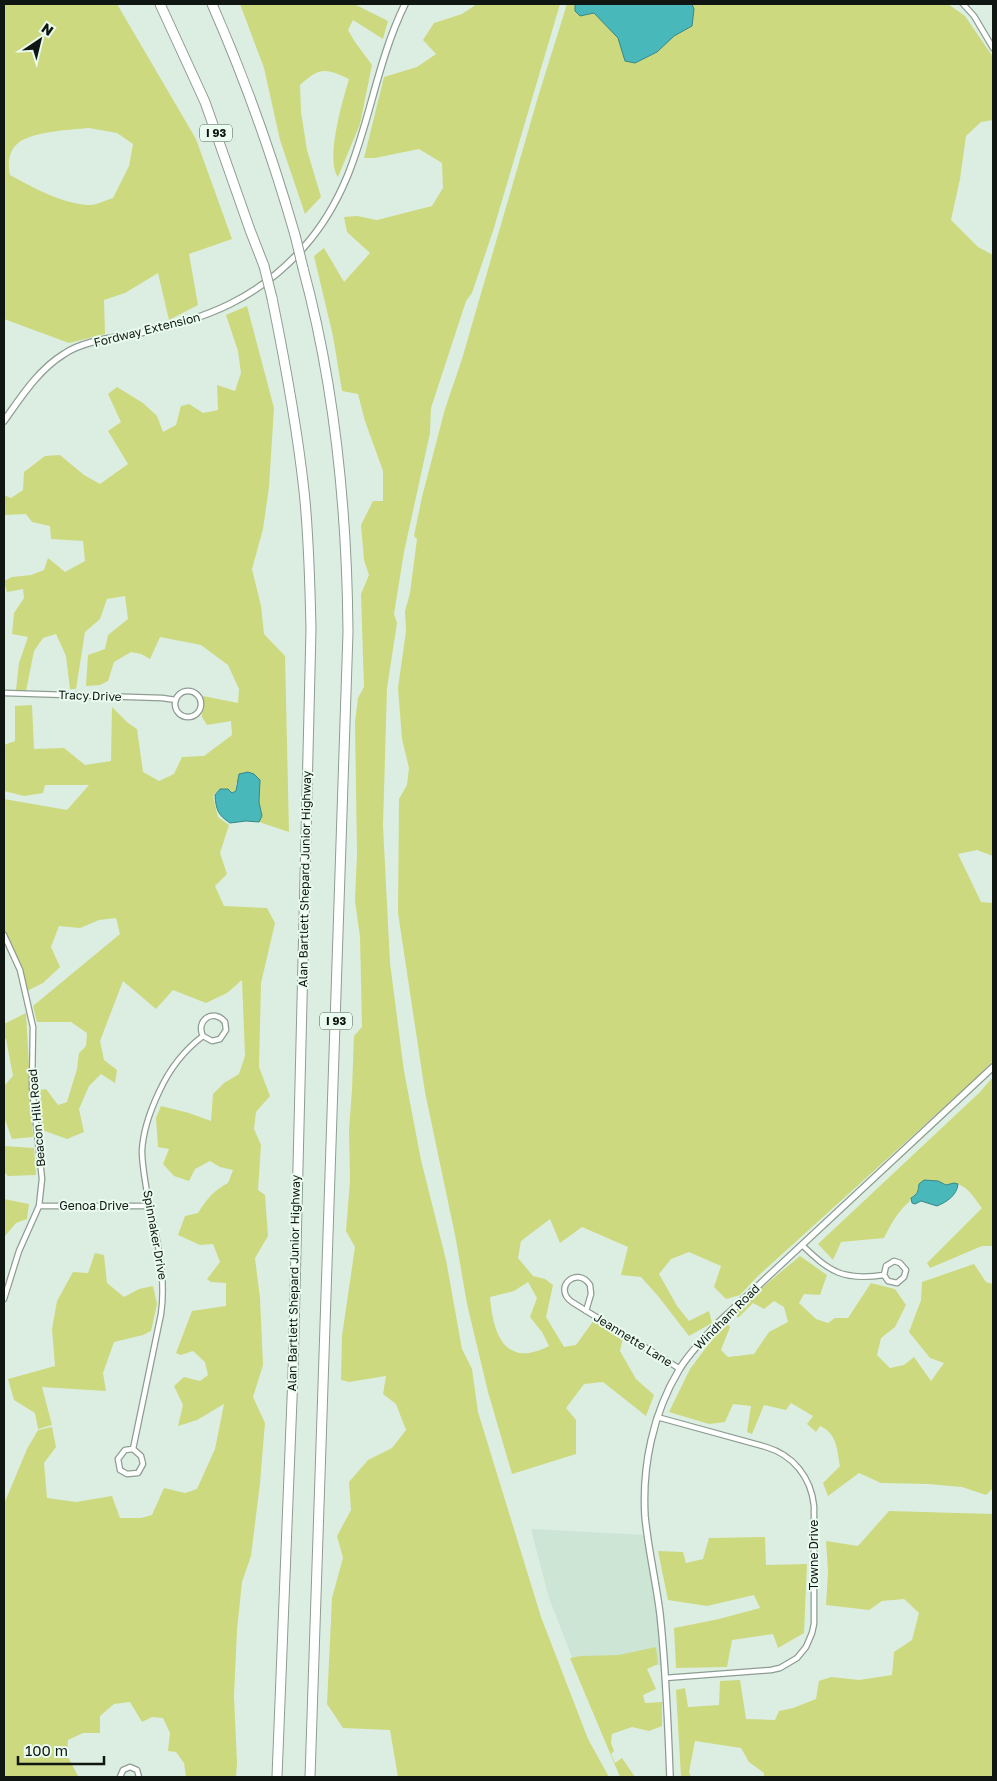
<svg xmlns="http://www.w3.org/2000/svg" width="997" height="1781" viewBox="0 0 997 1781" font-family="'Golos Text',sans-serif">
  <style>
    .built { fill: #cce5d5 }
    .green { fill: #cdd97e; fill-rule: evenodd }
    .water { fill: #48b8bb; stroke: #378788 }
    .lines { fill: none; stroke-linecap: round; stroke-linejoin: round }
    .minor-casing { stroke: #8d9d92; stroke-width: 7 }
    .tertiary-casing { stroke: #8d9d92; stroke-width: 8 }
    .motorway-casing { stroke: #8d9d92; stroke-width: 11 }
    .minor { stroke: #fff; stroke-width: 4.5 }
    .tertiary { stroke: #fff; stroke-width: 5.5 }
    .motorway { stroke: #fff; stroke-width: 9 }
    .motorway-bridge-casing { stroke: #8d9d92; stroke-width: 11; stroke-linecap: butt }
    .motorway-bridge { stroke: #fff; stroke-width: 9 }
    .labels { text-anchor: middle; stroke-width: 4; stroke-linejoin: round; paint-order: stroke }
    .shield { fill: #eafbef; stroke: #515b54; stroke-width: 1 }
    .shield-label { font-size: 11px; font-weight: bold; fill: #101612 }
    .street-label { font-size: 12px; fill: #101612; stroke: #eafbef }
  </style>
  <rect width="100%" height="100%" fill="#dceee2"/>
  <path class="built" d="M531,1529L646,1535L657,1609L661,1665L576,1667L549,1598Z"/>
  <path class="green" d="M4,4H117L196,139L232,239L189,254L198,305L169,320L158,273L125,293L104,300L105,334L69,343L4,319ZM89,128L117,133L133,144L129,166L113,198C106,200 97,205 90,205C62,204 34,188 10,175C8,166 8,153 16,145C29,131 71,130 89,128Z
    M240,4H354L388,21L383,39L353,20L348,30L355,42L372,65L360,124L338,177C325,160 343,99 349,79C325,68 320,67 300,85L301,112L307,150L321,197L305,214L280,140L264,68Z
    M477,4H560L493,231L472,293L466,301L431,408L430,433L404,552L394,614L397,623L387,688L383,826L390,963L404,1071L421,1160L446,1260L462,1349L472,1369L478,1412L541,1617L588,1739L609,1777H398L390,1730L343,1728L327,1704L332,1598L343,1558L337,1536L351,1510L349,1482L368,1460L392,1448L406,1430L396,1404L383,1394L386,1376L349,1382L341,1380L342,1336L355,1247L346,1231L350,1181L349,1130L352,1090L354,1036L362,1027L360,937L355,901L357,854L355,722L358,698L364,687L361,594L369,575L364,560L361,525L373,501H383V471L365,421L358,394L342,391L333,336L314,256L324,248L344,282L370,253L347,232L344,217L357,216L377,220L432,206L443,188L442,163L419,149L375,158H364L384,77L417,67L436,54L423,40L434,23L462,14Z
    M567,4H948L965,16L993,57V120L981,122L966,136L960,179L951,220L978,247L993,255V856L977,850L958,854L981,902L993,903V1061L974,1080L758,1276L740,1295L726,1299L714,1287L721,1266L689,1252L671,1259L659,1274L677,1306L689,1321L709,1311L712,1323L689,1336L658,1296L641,1277L621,1275L628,1247L582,1227L560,1243L550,1219L521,1241L518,1258L533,1276L545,1279L553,1285L546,1317L564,1347L576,1345L594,1320L623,1338L620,1351L636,1379L654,1395L646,1416L603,1382L584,1384L566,1408L576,1420V1454L512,1474L488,1392L467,1304L456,1240L425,1092L398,913L399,799L407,785L409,768L402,739L398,688L406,631L405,611L410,593L417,539L414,536L422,497L445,409L462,359L538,97ZM528,1282L537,1298L530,1317L542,1332L549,1346C505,1369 493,1334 490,1297L514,1291Z
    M247,306L274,408L269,487L263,529L252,569L261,606L264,634L285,656L289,832L259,822L262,816L259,802L260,780L236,783V791L232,794L228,789H219L213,796L218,817L229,825L220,853L227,874L215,886L224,906L267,908L275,923L261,983L259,1067L270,1096L256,1112L254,1129L261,1145L258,1190L265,1195L268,1236L255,1258L260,1298L263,1365L253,1397L265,1423L260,1483L251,1556L242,1582L237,1630L234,1696L237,1763L236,1777H186L184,1763L176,1752L168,1751L170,1733L163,1718L152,1717L142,1722L130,1702L114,1704L100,1716V1733H83L68,1740L67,1755L78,1776L77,1777H4V1504L27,1449L38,1430L52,1427L56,1447L44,1463L47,1498L76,1502L112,1496L120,1518H141L152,1515L164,1488L185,1493L197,1489L215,1449L224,1404L197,1420L178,1426L183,1405L174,1386L184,1377L200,1381L208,1375L205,1362L193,1351L181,1355L176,1353L192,1311L226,1306V1283L211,1282L207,1279L220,1262L213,1244L200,1245L178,1235L185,1216L198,1213C207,1199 213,1191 228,1183L233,1170L220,1167L210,1161L195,1169L189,1181L174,1176L163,1164L169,1149L158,1147L156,1118L161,1106L189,1113L211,1121L213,1094L224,1083L239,1074L245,1056L242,980L227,993L206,1003L173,990L156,1009L123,981L100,1041L104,1060L117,1070L115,1083L101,1074L89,1086L79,1109L84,1132L67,1139L42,1130L39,1090L46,1089L58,1105L67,1102L77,1069L79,1053L86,1046L87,1033L71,1022H37L33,1006L120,934L116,918L99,920L80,928L59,926L51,947L60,967L43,983L27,991L21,968L4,929V799L67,810L89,785H45L43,793L24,796L4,791V745L15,741V706L32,705L34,749L64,748L85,765L111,761L112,707L128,723L137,729L143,772L159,781L174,774L182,757L204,756L232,735L231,721L207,725L202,717L203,696L238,703L239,689L228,665L201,645L160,637L150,659L141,654L131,652L114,662L108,681L100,685L86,686L88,655L105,649L108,635L128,619L125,596L107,599L100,619L85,632L76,689H70L66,656L56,634L43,638L34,651L26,691L16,690L19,663L28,637L12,634L14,613L24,598L23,589L7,592L4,581L12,577L31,575L44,570L48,558L65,572L85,561L83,541L51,539L50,526L32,522L26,514L4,515V495L11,498L23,490L24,472L45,456L60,455L84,475L100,484L128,464L108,431L121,422L108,394L117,387L143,403L157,416L163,432L176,425L181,406L189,404L203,413L218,410L217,385L235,391L241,373L238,351L226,315Z
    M26,1013L33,1137L12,1139L4,1117V1086L13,1076L6,1039H4V1024Z
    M993,1077V1246H982L930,1268L927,1263L982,1208C972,1195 964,1179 946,1185L938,1181L924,1180L918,1188L916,1194L911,1198L910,1201C898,1211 891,1224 884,1238L841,1242L833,1260L818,1244L979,1093Z
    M4,1146L34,1148L36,1175L8,1176L4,1172Z
    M4,1199L29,1204L27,1219L16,1223L5,1236Z
    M95,1253L104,1255L107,1283L124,1297L139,1289L153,1286L157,1304L151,1331L143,1335L114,1342L103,1373L106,1391L42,1387L52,1425L38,1429L35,1413L14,1400L8,1379L55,1366L52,1329L57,1301L73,1272L88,1273Z
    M800,1256L827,1275L820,1295L804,1294L799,1303L816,1319L828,1323L835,1318H848L871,1283L895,1289L906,1305L895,1327L881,1338L877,1355L890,1368L904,1365L914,1357L931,1381L944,1363L930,1358L909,1332L921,1300L922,1282L974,1264L986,1282L993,1284V1488L986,1495L962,1487L928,1484L881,1483L859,1473L828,1496L823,1483L840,1466C837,1450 837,1433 820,1426L816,1432L807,1424L813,1416L791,1403L786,1410L764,1405L752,1434L747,1432L751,1406L733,1404L725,1422L709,1424L669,1412L690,1369L726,1321L730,1327L721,1350L728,1357L754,1354L769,1332L788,1322L784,1307L774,1301L764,1309L753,1303L738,1318L734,1311Z
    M889,1511L993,1514V1777H764V1773L749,1762L741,1748L695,1741L689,1772L691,1777H681L676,1690L685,1688L688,1707L719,1705L720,1681L740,1680L746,1719L775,1720L779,1711L793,1708L816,1699L819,1681L831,1677L859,1680L892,1675L894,1652L912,1640L919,1613L904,1599L882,1601L869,1610L826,1605L828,1572L826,1541L858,1546Z
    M765,1537L766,1565L807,1564L804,1633L778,1648L773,1634L732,1640L727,1667L676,1668L674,1628L719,1619L760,1608L754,1595L707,1606L668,1600L658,1551L683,1552L686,1563L703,1559L709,1538Z
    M656,1647L658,1664L647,1669L656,1689L643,1695L645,1703L662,1702V1726L649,1731L632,1727L612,1734L611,1743L614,1751L611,1754L615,1763L622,1758L635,1777H620L570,1658L581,1656L619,1655Z"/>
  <path class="water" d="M575,4H692L694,9L692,26L674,36L657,52L635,63L625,61L618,38L594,13L580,16L575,11Z
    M248,772L254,774L260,780L259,802L262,816L259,822L246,821L230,823C218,815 216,810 215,795L220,789H228L232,793L236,791L239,774Z
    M924,1180L938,1181L946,1185L954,1183L958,1184C957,1195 947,1202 937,1206L921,1201L915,1204L912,1203L911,1198C918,1194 918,1191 919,1184Z"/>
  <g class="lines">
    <defs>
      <path id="minor" d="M963,4L974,16L993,48
        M175 704a13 13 0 1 1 26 0a13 13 0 1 1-26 0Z
        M4,693L162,698L176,700
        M4,935L20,970L33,1027L32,1087L42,1179L39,1206L19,1251L4,1299
        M39,1206H150
        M802,1245C830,1272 843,1281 884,1275L886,1266L894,1261L900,1263L906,1270L904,1277L897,1283L888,1281L884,1275
        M586,1311L591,1294L590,1285C577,1265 552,1288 572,1302L680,1369
        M657,1417L766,1447C793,1455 811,1477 814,1506V1624L812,1633L806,1647L797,1658L780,1668L771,1670L665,1678
        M133,1449L141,1456L143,1464L138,1473L127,1474L120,1470L118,1459L125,1450L133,1449L161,1314C167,1273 155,1232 147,1193C145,1179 142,1165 142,1151C143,1130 150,1111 159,1092C169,1070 183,1051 203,1036C195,1020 214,1008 225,1022L226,1030L220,1039L212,1041L203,1036
        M120,1777L123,1770L130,1767L137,1770L139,1777"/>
      <path id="tertiary" d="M4,421C21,397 38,370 64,354C85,340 115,338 140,333C206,319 258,299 304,247C368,175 365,86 405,4
        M670,1777C668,1723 666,1668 660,1614C656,1581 648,1549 645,1516C642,1466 653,1413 679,1370C689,1353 705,1337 718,1323L993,1067"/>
      <path id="motorway" d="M160,4L205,102L250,230L264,266
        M212,4C245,79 272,155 295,235
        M303,268C335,386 347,510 348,632L310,1777
        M272,298C285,362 297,426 304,491C309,537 310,583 311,629L293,1374L277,1777"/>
    </defs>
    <use href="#minor" class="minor-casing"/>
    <use href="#tertiary" class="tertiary-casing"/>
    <use href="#motorway" class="motorway-casing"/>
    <use href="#minor" class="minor"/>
    <use href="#tertiary" class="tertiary"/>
    <use href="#motorway" class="motorway"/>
    <defs>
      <path id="motorway-bridge" d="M295,235L303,268
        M264,266L272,298"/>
    </defs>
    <use href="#motorway-bridge" class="motorway-bridge-casing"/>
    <use href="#motorway-bridge" class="motorway-bridge"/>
  </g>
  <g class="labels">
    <g class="shield">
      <rect x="200" y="124.5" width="32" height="17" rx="4"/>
      <rect x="320" y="1012.5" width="32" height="17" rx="4"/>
    </g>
    <g class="shield-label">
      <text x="216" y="137">I 93</text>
      <text x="336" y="1025">I 93</text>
    </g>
    <g class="street-label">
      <text transform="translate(147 330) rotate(-14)" y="4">Fordway Extension</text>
      <text transform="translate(90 696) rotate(2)" y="4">Tracy Drive</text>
      <text transform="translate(305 879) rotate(-89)" y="4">Alan Bartlett Shepard Junior Highway</text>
      <text transform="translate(37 1118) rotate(-95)" y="4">Beacon Hill Road</text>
      <text x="94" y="1210">Genoa Drive</text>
      <text transform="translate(155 1235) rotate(80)" y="4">Spinnaker Drive</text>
      <text transform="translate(294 1283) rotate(-89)" y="4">Alan Bartlett Shepard Junior Highway</text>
      <text transform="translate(727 1317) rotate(-45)" y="4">Windham Road</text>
      <text transform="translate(633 1340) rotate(32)" y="4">Jeannette Lane</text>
      <text transform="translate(814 1555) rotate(-90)" y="4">Towne Drive</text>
    </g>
  </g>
  <rect width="997" height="1781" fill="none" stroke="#101612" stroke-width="10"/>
  <g transform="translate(40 40) rotate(35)" stroke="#eafbef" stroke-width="4" paint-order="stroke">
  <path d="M0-4L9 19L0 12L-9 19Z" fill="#101612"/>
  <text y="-8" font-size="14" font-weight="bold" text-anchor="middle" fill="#101612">N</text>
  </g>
  <path d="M18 1756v8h86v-8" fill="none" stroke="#101612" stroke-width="2.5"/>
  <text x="25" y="1756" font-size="15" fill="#101612" stroke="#eafbef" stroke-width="4" paint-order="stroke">100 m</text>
</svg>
